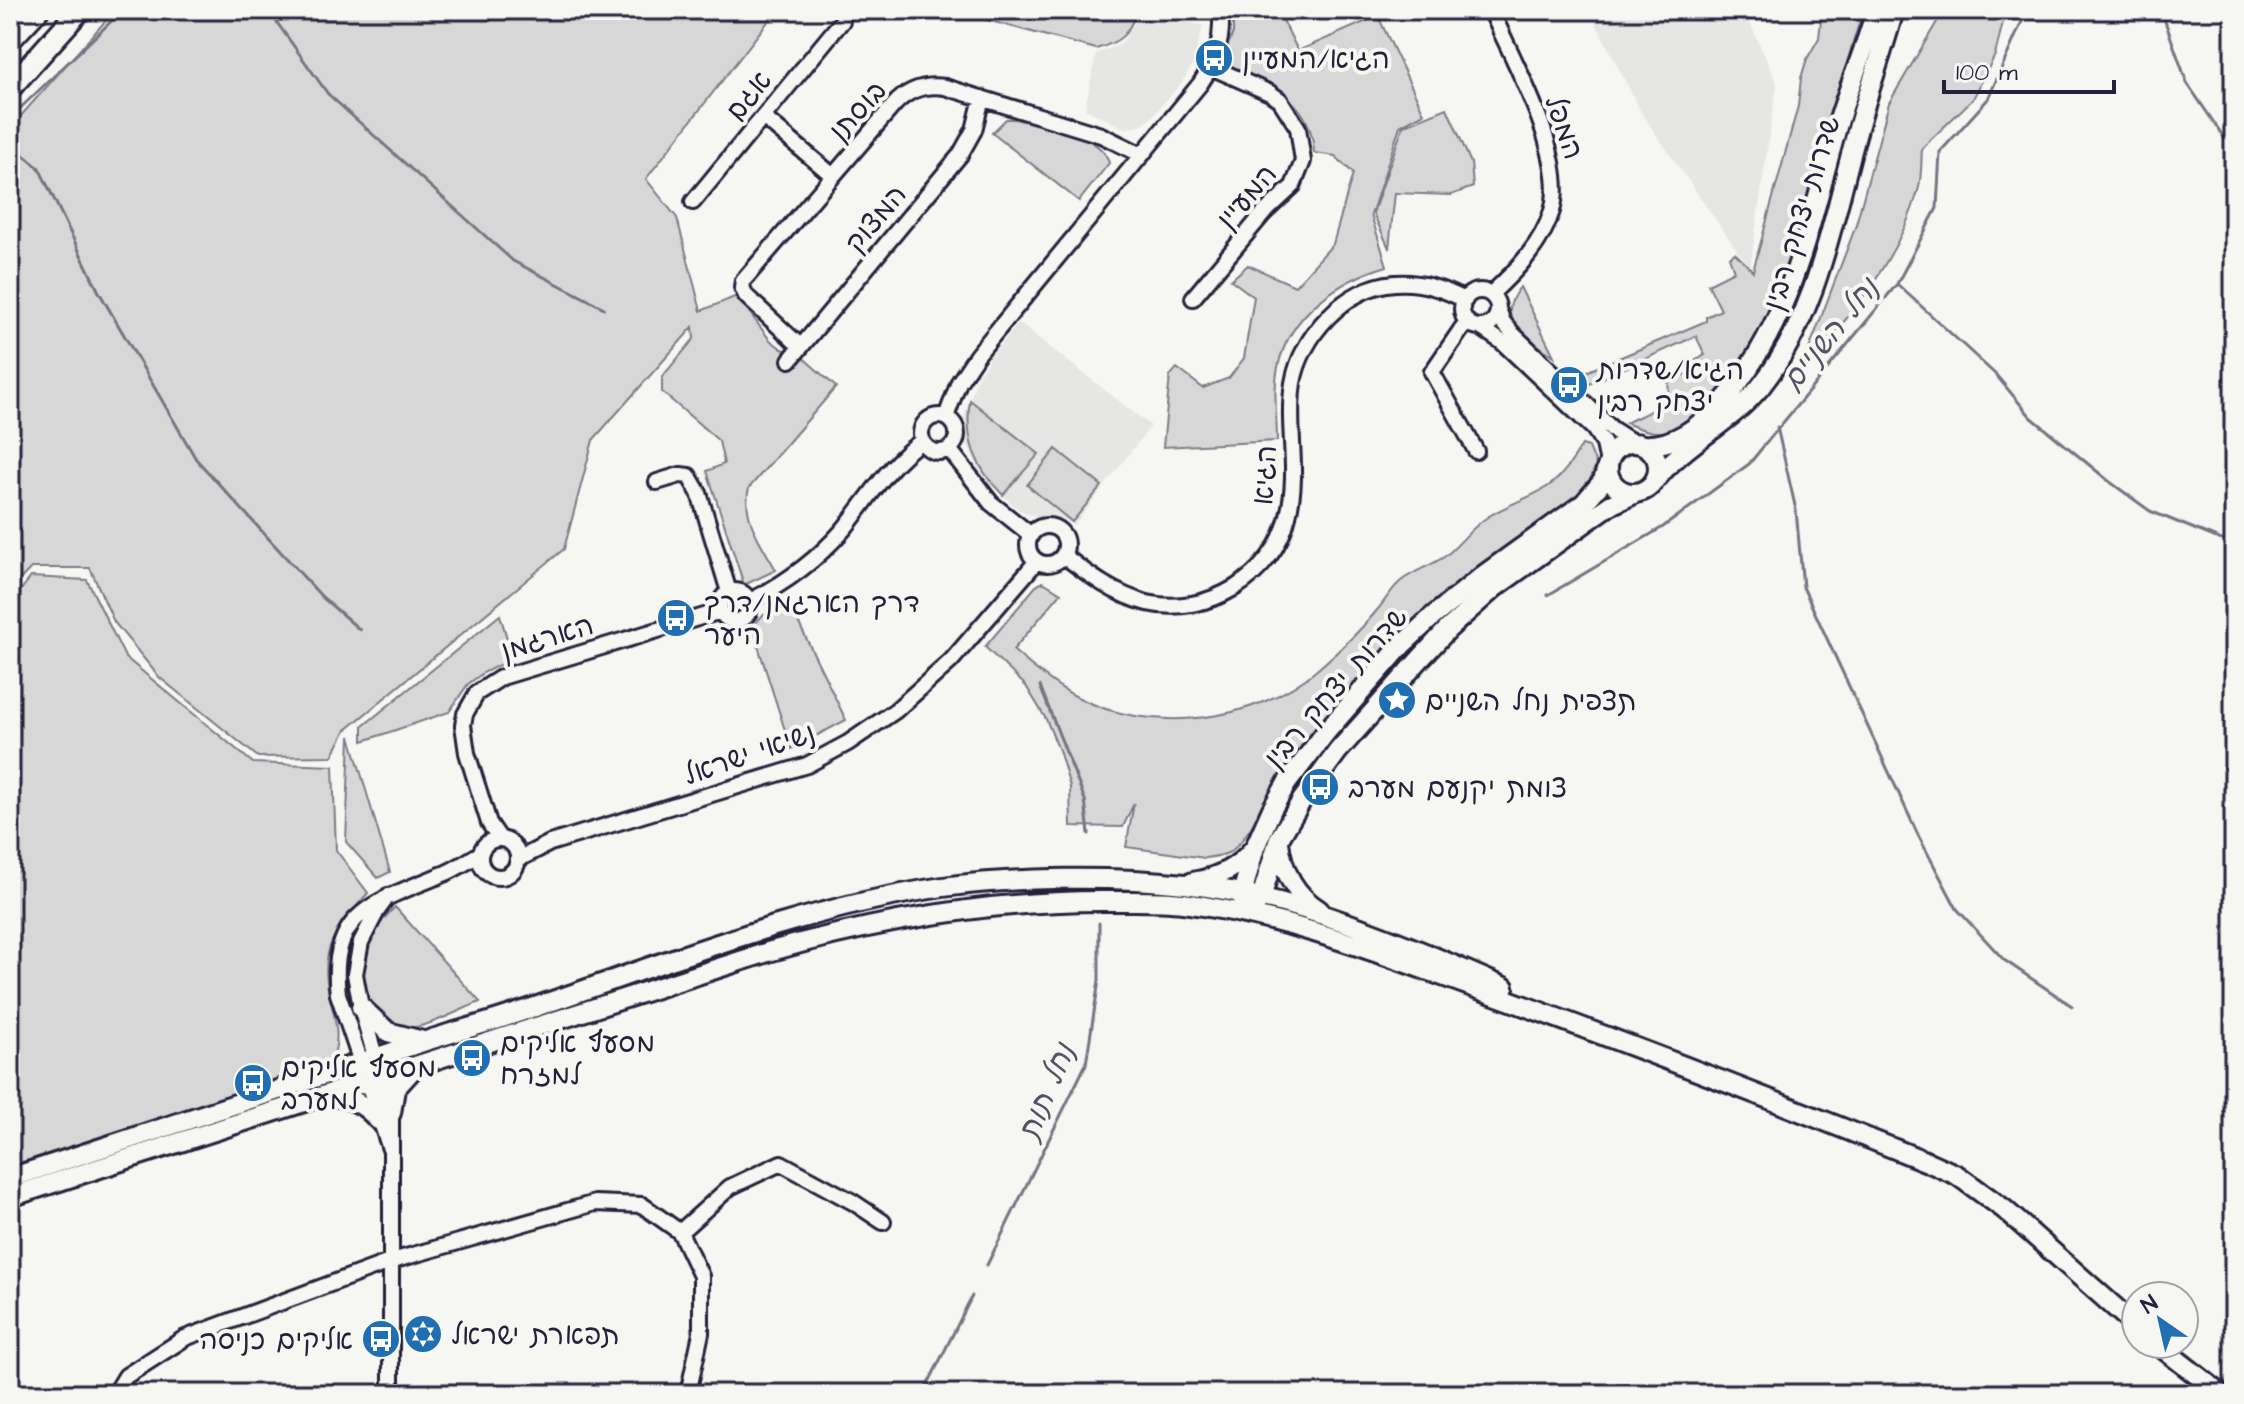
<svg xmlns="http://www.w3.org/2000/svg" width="2244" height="1404" viewBox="0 0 2244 1404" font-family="'Architects Daughter','Playpen Sans Hebrew',sans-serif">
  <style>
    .built { fill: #e6e6e4 }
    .green { fill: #d7d7d7; stroke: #7c7c89; stroke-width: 2 }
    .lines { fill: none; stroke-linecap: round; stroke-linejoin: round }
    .stream { stroke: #757583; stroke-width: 3 }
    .minor-casing { stroke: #22223b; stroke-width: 20 }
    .major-casing { stroke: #22223b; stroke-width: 24 }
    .highway-casing { stroke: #22223b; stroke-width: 26 }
    .minor { stroke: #f6f6f2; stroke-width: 14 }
    .major { stroke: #f6f6f2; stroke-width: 18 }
    .highway { stroke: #f6f6f2; stroke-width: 20 }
    .labels { text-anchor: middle; stroke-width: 8; stroke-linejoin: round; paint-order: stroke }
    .poi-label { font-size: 28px; fill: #22223b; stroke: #f6f6f2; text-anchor: start }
    .street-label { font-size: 28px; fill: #22223b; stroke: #f6f6f2 }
    .water-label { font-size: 30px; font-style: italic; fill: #535365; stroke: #f6f6f2 }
  </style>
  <rect width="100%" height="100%" fill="#f6f6f2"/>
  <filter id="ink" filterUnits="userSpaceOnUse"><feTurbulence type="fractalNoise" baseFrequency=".0125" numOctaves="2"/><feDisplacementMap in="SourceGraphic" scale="16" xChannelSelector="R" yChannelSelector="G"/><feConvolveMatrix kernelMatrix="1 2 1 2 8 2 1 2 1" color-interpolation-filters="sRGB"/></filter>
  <g filter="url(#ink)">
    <path class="built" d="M1143,10L1203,26L1193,64L1182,82L1150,119L1138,127L1125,128L1085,109L1096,54L1121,44Z
      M1589,10H1744L1777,83L1750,269L1642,114Z
      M1019,323L1151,426L1074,525L1061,519L1038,517L1019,510L982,477L966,441L964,417L978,376L991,356Z"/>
    <path class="green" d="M115,10H777L646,179L677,218L701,311L737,296L770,340L782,349L799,354L836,387L749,488C741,518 762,544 776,570L744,585L707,471L724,464L719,441L662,392V377L694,339L693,327L593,440L564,549L346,730L332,756L258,757L159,677L114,622L90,568H31L10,590V128Z
      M949,10H1138C1127,35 1123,41 1096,49Z
      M1233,10H1278L1298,51L1378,16L1424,113L1400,126L1371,215L1387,266C1339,280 1289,314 1278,367C1273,391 1277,417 1277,441L1163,447L1170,376L1177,368L1203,388L1229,378L1244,358L1254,297L1231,280L1248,265L1295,286L1333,244L1353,173L1335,156L1314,153C1312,95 1265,84 1220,64L1233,33Z
      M1822,10H1863C1847,60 1833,112 1821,163C1814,191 1810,220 1801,247C1780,301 1728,404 1673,430C1659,436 1639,429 1626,423C1644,413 1673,406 1668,382L1688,373L1685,366L1705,355L1696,336L1587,385L1579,375L1706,321V317L1721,310L1708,284L1734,271L1729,257L1735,253L1753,271L1798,106L1801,78L1807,59L1819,38Z
      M1944,10H2006L1995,55L1973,99L1922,148C1921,162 1922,178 1918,191C1899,259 1846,322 1800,373L1855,228L1889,103Z
      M1447,108L1471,163L1473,187L1451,195L1395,193L1389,248L1373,213L1403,126Z
      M1006,119H1015C1043,126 1102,133 1109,163L1079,201L992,133Z
      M1520,287L1554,356C1527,338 1492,322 1520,287Z
      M970,400L1039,454L1003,495C975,467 964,439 970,400Z
      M1582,445L1589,447L1596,464L1588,486L1584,490L1461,579L1293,760C1278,781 1247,841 1230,852C1222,856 1214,857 1205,858L1126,847L1134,803L1123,827L1071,826L1070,787L1059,750L1046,719L1026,686L985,647L1036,586L1043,582L1061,593L1013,650C1032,667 1054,685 1077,697C1150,735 1256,723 1318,669C1339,651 1361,630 1378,609C1386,600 1392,588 1401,581C1414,571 1430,566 1444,557C1460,545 1471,527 1489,516C1536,489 1552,498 1582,445Z
      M1056,449L1102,486L1072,522L1027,485Z
      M31,577L87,580L125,657L253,763L333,766L336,850L368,893C333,933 316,951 332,1006C336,1023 339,1038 334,1055L317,1066L10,1166V604Z
      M788,601L846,720L791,749L752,627L762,616Z
      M500,615L513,658L483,673L468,684L449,712L363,741V726Z
      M350,736L390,872L378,878L346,842Z
      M395,907L480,1002C459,1010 424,1030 403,1028C393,1028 388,1022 381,1017C346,987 365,935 395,907Z"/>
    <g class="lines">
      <path class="stream" d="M268,10L328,94L513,261L604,308
        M2161,10L2187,83L2225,139L2234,145
        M10,118L123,10
        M10,144L39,168L99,292L196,459L322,597L360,630
        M1897,284L1996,375L2031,417L2110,482L2150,511L2234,545
        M1777,427L1796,510L1803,587L1919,837L1957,909L2004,960L2072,1006
        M1548,595L1663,527L1749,464L1847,345L1897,284L1937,208L1940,152L1988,99L2027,10
        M1040,686L1085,800L1089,834
        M987,1265L1086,1064L1099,980V923
        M923,1394L972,1296"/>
      <defs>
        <path id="minor" d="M1491,10C1513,61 1568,157 1552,211C1542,244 1516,271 1491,294
          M763,117L832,175
          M693,202L842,21
          M1462 309a18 18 0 1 1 36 0a18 18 0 1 1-36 0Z
          M1193,298L1263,214L1293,186L1303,161L1298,128L1280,100L1270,93L1211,67
          M1498,309L1503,322L1513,334L1612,429L1634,443
          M1467,321L1432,372L1476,451
          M1480,327L1502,342L1594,429L1604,444L1608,463
          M801,347L746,296L742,287L743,281L893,106C907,90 924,84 945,87L1101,135L1142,155
          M790,360L960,155L974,130L982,98
          M921 434a18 18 0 1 1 36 0a18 18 0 1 1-36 0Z
          M946,417L959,382L977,355L1200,84C1216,61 1224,38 1220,10
          M949,449L991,503L1031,535
          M657,482L680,475L689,476L699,493L729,592
          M1028 545a19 19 0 1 1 38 0a19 19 0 1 1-38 0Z
          M1063,555C1089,575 1115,595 1147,603C1207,617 1274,577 1288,516C1300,469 1286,428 1293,383C1301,336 1345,287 1395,283C1418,281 1444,289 1465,300
          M720 606a15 15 0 1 1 30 0a15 15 0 1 1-30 0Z
          M750,601C786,583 816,561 843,530C868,500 889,463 922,441
          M480 858a19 19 0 1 1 38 0a19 19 0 1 1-38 0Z
          M500,839L489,823L467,753L463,725L465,714L477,693L502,677L721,611
          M519,859L550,843L807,765L848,743L895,711L951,661L1037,561
          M388,896L377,911L361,942L355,974L361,1007L391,1113V1394
          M390,1149L338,994C328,911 377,902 441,875C455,870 467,861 480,854
          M680,1232L730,1187L781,1163L853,1202L883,1222
          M115,1394L126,1376L185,1338L392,1261L595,1203L642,1205L680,1232L701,1276V1333L688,1394
          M2230,1394L2234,1388"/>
        <path id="major" d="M1608 468a25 25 0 1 1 50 0a25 25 0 1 1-50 0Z
          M1643,445C1674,447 1700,426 1721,404C1793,323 1810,221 1839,120C1850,83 1866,47 1876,10
          M1657,478C1685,443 1731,423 1761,386C1818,314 1833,218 1857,132C1868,91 1883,51 1894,10
          M1279,842C1282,870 1295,895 1319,910
          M1193,882C1217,878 1238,868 1253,849
          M1244,904L1242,894L1255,847L1272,809L1287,783L1326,732L1401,646L1432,617L1485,574L1584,503L1603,481L1607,467
          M1254,907L1261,898L1279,839L1302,800L1338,751L1420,659L1448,629L1494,588L1610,505L1634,494
          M361,1007L388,1032L423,1041
          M330,1096C350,1097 365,1104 378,1120
          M391,1113L395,1089L414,1068
          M10,1178C149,1133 287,1087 426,1041C453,1032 481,1025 508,1016C651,969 793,909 943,887C1015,877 1112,876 1185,884C1298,897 1401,942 1504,987
          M10,1197L768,952C880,920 993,900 1110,901C1134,901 1159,900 1183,903C1286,916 1384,955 1481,990C1632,1045 1781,1103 1930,1163L1957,1175L2004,1209L2136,1326
          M2157,1344L2221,1394"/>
        <path id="highway" d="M10,40L38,10
          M10,88L80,10"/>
      </defs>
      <use href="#minor" class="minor-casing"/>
      <use href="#major" class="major-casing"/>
      <use href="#highway" class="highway-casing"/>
      <use href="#minor" class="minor"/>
      <use href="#major" class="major"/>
      <use href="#highway" class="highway"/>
    </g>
  </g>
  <defs>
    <symbol id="bus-disc" viewBox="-11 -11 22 22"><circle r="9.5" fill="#1f6fb2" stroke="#f6f6f2"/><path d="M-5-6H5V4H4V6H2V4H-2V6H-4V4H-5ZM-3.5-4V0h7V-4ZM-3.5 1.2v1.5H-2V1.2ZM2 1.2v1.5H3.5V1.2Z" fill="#fff"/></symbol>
    <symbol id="sight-disc" viewBox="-11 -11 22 22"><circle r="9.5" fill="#1f6fb2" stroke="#f6f6f2"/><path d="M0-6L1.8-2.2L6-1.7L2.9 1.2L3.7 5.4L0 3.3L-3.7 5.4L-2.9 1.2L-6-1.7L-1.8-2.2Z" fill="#fff"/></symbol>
    <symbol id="synagogue-disc" viewBox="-11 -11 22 22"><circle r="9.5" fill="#1f6fb2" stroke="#f6f6f2"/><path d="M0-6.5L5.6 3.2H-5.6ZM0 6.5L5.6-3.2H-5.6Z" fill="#fff"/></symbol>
  </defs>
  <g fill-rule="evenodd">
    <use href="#bus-disc" x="1192" y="36" width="44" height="44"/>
    <use href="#bus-disc" x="1547" y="363" width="44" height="44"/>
    <use href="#bus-disc" x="654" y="596" width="44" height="44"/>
    <use href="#sight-disc" x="1375" y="678" width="44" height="44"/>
    <use href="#bus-disc" x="1298" y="765" width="44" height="44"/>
    <use href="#bus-disc" x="450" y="1036" width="44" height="44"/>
    <use href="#bus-disc" x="231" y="1061" width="44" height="44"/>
    <use href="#synagogue-disc" x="401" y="1312" width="44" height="44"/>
    <use href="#bus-disc" x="359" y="1317" width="44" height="44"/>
  </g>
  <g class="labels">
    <g class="poi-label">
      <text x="1242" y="68">הגיא/המעיין</text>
      <text x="1597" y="379">הגיא/שדרות<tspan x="1597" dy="32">יצחק רבין</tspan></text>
      <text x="704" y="612">דרך הארגמן/דרך<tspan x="704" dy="32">היער</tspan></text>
      <text x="1425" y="710">תצפית נחל השניים</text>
      <text x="1348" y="797">צומת יקנעם מערב</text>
      <text x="500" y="1052">מסעף אליקים<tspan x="500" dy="32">למזרח</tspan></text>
      <text x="281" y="1077">מסעף אליקים<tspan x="281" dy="32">למערב</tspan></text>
      <text x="451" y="1344">תפארת ישראל</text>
      <text x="353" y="1349" text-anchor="end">אליקים כניסה</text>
    </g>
    <g class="street-label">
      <text transform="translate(748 95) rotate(-51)" y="10">אגם</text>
      <text transform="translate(857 110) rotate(-47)" y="10">בוסתן</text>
      <text transform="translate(1565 127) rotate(71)" y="10">המפל</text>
      <text transform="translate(1246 196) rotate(-49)" y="10">המעיין</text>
      <text transform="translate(1801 213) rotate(-73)" y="10">שדרות יצחק רבין</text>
      <text transform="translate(875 218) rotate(-50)" y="10">המצוק</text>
      <text transform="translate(1264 475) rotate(-86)" y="10">הגיא</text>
      <text transform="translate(547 637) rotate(-17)" y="10">הארגמן</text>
      <text transform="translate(1335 687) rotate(-49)" y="10">שדרות יצחק רבין</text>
      <text transform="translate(749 753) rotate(-19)" y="10">נשיאי ישראל</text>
    </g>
    <g class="water-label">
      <text transform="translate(1830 334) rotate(-51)" y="10">נחל השניים</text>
      <text transform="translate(1046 1092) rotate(-67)" y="10">נחל תות</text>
    </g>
  </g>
  <rect width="2244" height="1404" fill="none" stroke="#f6f6f2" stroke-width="40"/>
  <rect x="20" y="20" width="2204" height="1364" fill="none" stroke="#22223b" stroke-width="3" filter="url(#ink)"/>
  <g transform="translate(2160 1320) rotate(326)"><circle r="38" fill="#f6f6f2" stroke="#a1a1a9" stroke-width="2"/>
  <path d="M0-6L14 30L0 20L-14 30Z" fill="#1f6fb2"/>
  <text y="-12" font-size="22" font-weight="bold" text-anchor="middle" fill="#22223b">N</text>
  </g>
  <path d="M1944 80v12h170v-12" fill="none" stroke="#22223b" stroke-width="4"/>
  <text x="1956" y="80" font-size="24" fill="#22223b" stroke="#f6f6f2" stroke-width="6" paint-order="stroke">100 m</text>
</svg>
